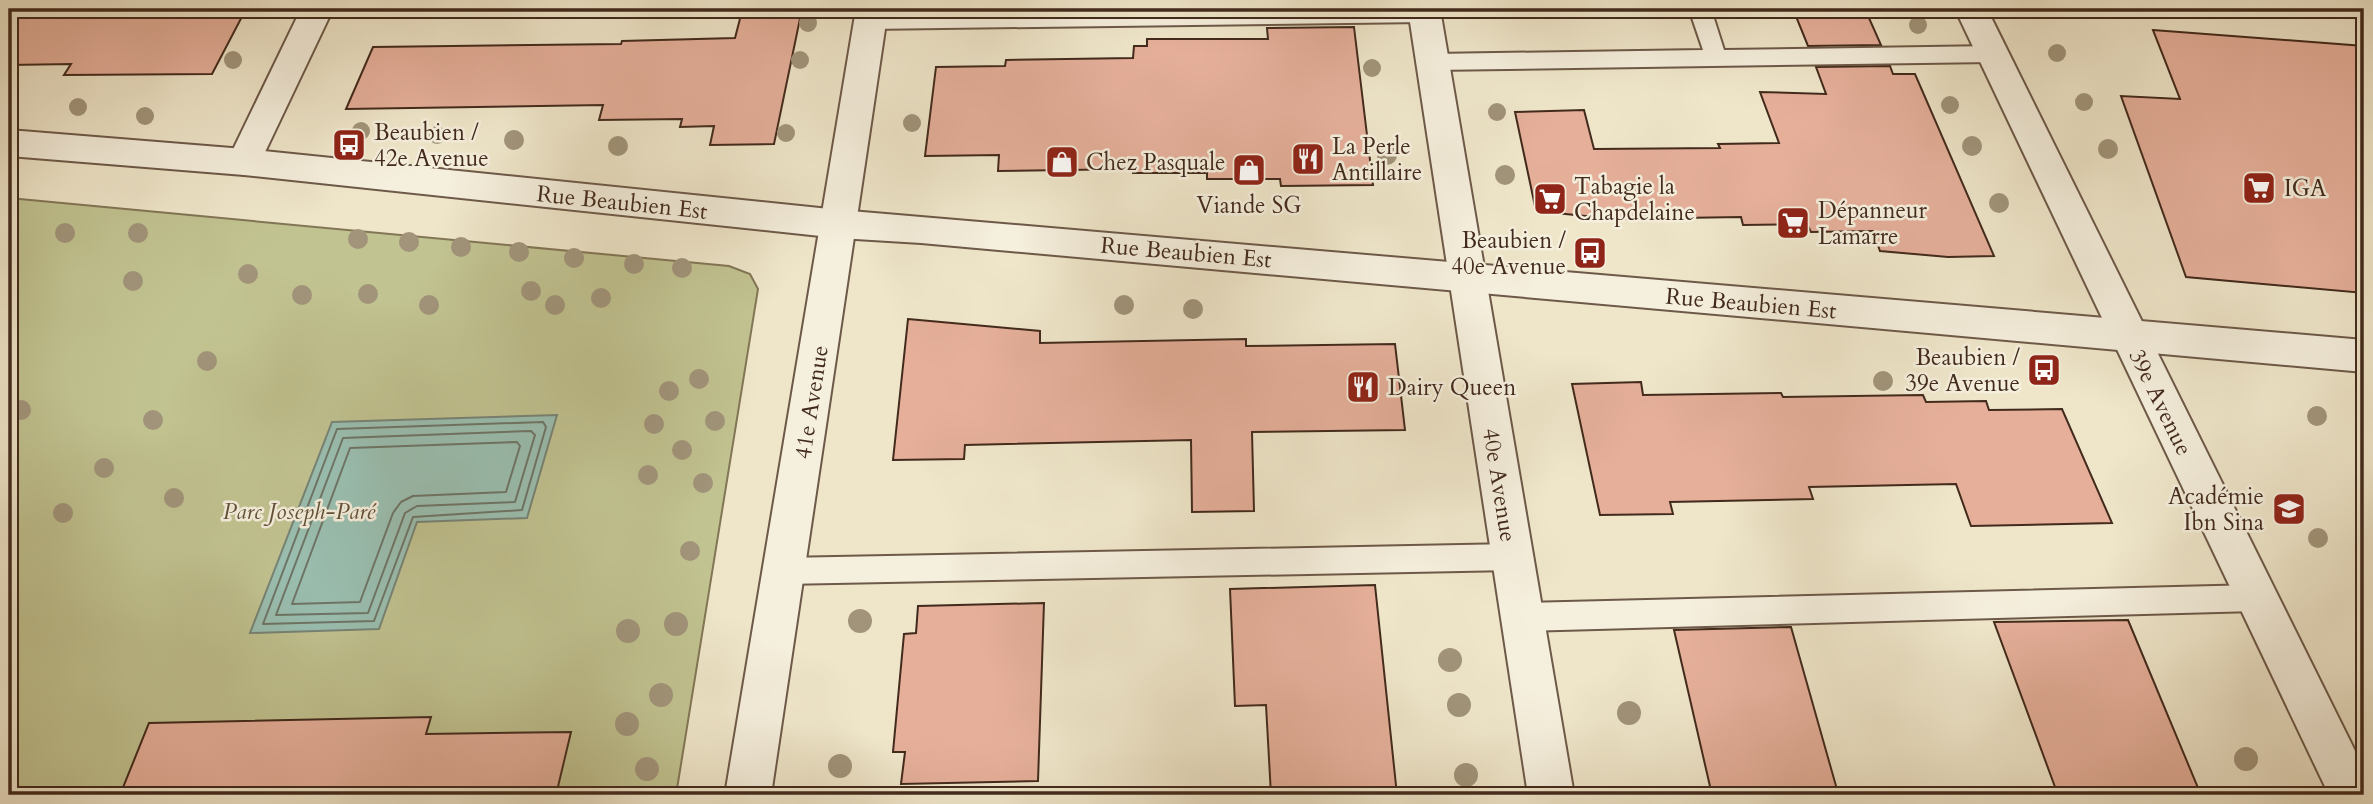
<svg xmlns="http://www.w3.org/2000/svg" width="2373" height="804" viewBox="0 0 2373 804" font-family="Cardo,serif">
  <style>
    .green { fill: #c1c391; stroke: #827656; stroke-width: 2 }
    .water { fill: #9ac0b2; stroke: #778476; stroke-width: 2 }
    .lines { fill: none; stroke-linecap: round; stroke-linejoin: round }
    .shore { stroke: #6e7567; stroke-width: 2 }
    .building { fill: #e5af9a; stroke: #422a1c; stroke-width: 2 }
    .service-casing { stroke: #6d5948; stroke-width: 4 }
    .minor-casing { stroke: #6d5948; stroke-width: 4 }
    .tertiary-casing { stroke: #6d5948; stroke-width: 4 }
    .service { fill: #f5efdd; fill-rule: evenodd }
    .minor { fill: #f5efdd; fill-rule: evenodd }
    .tertiary { fill: #f5efdd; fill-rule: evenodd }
    .tree { fill: #a1947a }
    .labels { text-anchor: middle; stroke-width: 5; stroke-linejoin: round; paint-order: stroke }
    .poi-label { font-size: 23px; fill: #422a1c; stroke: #f5efdd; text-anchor: start }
    .street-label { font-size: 23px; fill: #422a1c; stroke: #f5efdd }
    .park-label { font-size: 23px; font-style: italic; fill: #625039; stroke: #f5efdd }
  </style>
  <rect width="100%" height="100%" fill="#efe6ca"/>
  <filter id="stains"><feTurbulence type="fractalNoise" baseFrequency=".00286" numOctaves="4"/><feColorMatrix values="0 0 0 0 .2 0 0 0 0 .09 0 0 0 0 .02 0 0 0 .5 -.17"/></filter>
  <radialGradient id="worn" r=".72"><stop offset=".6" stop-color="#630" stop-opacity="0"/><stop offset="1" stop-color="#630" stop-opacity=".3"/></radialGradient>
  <path class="green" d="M9,198L729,266L750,274L758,289L676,795H9Z"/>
  <path class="water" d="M557,415L527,518L417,522L379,629L250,633L332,422Z"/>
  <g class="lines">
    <path class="shore" d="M543,422L546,427L522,510L413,517L374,621L263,624L337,429Z
      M531,431L535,435L515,502L417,506L405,513L368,613L276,615L343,438Z
      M517,442L520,446L506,492L413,496L401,502L393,513L360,602L292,604L350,448Z"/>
  </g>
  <path class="building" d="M9,9H246L212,74L64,75L71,64L9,65Z
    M750,9H802L774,144L710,145L714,126L680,127L682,119L599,120L603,105L346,109L373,47L621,44L622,41L735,38L742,11Z
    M1793,9H1865L1881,45L1808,46Z
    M1354,27L1373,185L1281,186L1280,179H1207V173H1133V169L998,171L999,155L925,156L936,67L1005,66L1006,60L1133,58L1134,46H1147V39H1268L1267,28Z
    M2153,30L2364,46V293L2186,277L2121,96L2180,99Z
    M1890,66L1893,74H1915L1994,256L1948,257L1880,251L1873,231L1811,232L1807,224L1743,225L1741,217L1615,219L1536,211L1515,112L1584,110L1594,149L1720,148L1718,144L1779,143L1760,92L1826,94L1816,67Z
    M908,319L1040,331V343L1246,339V346L1395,344L1405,430L1252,432L1254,511L1192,512L1191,440L965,445L964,459L893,460Z
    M1641,382L1643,395L1781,393L1783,397L1923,395L1926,402L1986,401L1989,410L2062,409L2112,523L1971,526L1956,484L1809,487L1813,499L1670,502L1673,514L1600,515L1572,384Z
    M1375,585L1397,795H1271L1266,705L1235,706L1230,589Z
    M1044,603L1038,781L901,784L905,752H893L904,634L916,633L918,606Z
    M2128,620L2201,795H2058L1994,622Z
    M1791,627L1838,793L1712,795L1674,630Z
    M431,717L426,734L571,732L556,795H120L149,723Z"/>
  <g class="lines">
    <defs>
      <path id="service" d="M1330,9H1429L1436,15L1433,20L1425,22L869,29L861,27L858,22L861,17L869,15Z
        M1689,9H1711L1724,50L1993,46L2001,49L2004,54L2001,59L1993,62L1433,70L1425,68L1422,62L1425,56L1433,54L1703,50Z
        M1512,544L1522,548L1526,557L1522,566L1512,570L783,584L773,580L769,571L773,562L783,558Z
        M2256,585L2266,589L2270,598L2266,607L2256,611L1522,631L1512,627L1508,617L1512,607L1522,603Z"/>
      <path id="minor" d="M301,9H333L256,171L244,175L232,171L227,162Z
        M856,9H888L771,795H725Z
        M1408,9H1440L1574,795H1528Z
        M1955,9H1987L2364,769V795H2329Z"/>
      <path id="tertiary" d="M9,130L244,149L839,210L2364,340V372L921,243L839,238L244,175L9,156Z"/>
    </defs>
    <use href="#service" class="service-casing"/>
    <use href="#minor" class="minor-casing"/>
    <use href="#tertiary" class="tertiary-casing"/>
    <use href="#service" class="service"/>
    <use href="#minor" class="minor"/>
    <use href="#tertiary" class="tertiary"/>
  </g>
  <g class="tree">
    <circle cx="808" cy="23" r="9"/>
    <circle cx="1918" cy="25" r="9"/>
    <circle cx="2057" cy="53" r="9"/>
    <circle cx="233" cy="60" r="9"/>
    <circle cx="800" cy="60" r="9"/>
    <circle cx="1372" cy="68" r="9"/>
    <circle cx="2084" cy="102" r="9"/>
    <circle cx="1950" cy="105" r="9"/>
    <circle cx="78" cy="107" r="9"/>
    <circle cx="1497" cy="112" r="9"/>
    <circle cx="145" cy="116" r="9"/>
    <circle cx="912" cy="123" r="9"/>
    <circle cx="361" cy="131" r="9"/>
    <circle cx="786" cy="133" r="9"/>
    <circle cx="437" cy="135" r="9"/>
    <circle cx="514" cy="140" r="10"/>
    <circle cx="618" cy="146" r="10"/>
    <circle cx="1972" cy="146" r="10"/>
    <circle cx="2108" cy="149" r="10"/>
    <circle cx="1387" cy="155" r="10"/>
    <circle cx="1505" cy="175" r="10"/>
    <circle cx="1999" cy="203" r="10"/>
    <circle cx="65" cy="233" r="10"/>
    <circle cx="138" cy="233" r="10"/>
    <circle cx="358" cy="239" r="10"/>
    <circle cx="409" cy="242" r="10"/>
    <circle cx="461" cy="247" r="10"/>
    <circle cx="519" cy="252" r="10"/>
    <circle cx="574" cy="258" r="10"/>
    <circle cx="634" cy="264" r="10"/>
    <circle cx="682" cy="268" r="10"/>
    <circle cx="248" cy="274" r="10"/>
    <circle cx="133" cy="281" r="10"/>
    <circle cx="531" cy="291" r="10"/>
    <circle cx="368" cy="294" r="10"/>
    <circle cx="302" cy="295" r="10"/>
    <circle cx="601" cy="298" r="10"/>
    <circle cx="429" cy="305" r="10"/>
    <circle cx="555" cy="305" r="10"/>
    <circle cx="1124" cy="305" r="10"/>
    <circle cx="1193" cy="309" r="10"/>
    <circle cx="207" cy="361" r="10"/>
    <circle cx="699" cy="379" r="10"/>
    <circle cx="1883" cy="381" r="10"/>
    <circle cx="669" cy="391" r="10"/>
    <circle cx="21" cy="410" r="10"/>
    <circle cx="2317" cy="416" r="10"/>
    <circle cx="153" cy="420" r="10"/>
    <circle cx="715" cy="421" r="10"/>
    <circle cx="654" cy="424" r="10"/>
    <circle cx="682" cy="450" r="10"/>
    <circle cx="104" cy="468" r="10"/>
    <circle cx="648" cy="475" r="10"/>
    <circle cx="703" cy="483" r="10"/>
    <circle cx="174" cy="498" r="10"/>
    <circle cx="63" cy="513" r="10"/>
    <circle cx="2318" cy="538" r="10"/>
    <circle cx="690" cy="551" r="10"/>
    <circle cx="860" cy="621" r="12"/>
    <circle cx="676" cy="624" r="12"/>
    <circle cx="628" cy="631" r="12"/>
    <circle cx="1450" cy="660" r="12"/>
    <circle cx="661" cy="695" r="12"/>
    <circle cx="1459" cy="705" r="12"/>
    <circle cx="1629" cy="713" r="12"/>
    <circle cx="627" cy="724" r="12"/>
    <circle cx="2246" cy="759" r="12"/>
    <circle cx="840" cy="766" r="12"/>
    <circle cx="647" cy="769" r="12"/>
    <circle cx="1466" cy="775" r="12"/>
  </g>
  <defs>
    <symbol id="bus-square" viewBox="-11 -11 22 22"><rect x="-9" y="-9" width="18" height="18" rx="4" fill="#8f2418" stroke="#f5efdd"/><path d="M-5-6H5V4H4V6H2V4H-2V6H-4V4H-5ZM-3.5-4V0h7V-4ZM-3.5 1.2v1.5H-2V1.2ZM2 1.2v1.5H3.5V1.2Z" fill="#fff"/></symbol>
    <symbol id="restaurant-square" viewBox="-11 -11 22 22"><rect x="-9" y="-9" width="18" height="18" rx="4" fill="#8f2418" stroke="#f5efdd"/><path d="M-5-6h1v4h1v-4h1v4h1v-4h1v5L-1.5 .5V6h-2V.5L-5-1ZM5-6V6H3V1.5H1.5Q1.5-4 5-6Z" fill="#fff"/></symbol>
    <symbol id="shop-square" viewBox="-11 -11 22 22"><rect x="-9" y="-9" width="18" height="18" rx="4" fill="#8f2418" stroke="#f5efdd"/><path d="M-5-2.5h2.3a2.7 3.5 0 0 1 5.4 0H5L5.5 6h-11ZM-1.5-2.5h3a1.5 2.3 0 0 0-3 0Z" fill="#fff"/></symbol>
    <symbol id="supermarket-square" viewBox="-11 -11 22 22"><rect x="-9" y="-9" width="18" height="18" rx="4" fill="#8f2418" stroke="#f5efdd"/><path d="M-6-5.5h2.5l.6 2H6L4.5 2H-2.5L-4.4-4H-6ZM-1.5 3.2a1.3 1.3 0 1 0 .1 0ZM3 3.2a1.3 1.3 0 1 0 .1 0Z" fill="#fff"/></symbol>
    <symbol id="school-square" viewBox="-11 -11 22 22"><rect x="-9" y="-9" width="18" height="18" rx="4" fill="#8f2418" stroke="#f5efdd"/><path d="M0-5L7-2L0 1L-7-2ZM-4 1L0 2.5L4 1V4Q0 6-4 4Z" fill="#fff"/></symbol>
  </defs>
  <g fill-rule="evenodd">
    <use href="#bus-square" x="330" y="126" width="38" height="38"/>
    <use href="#restaurant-square" x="1289" y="140" width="38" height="38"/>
    <use href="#shop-square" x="1043" y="143" width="38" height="38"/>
    <use href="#shop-square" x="1230" y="151" width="38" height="38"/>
    <use href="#supermarket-square" x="2240" y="169" width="38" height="38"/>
    <use href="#supermarket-square" x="1531" y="180" width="38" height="38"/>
    <use href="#supermarket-square" x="1774" y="204" width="38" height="38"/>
    <use href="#bus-square" x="1571" y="234" width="38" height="38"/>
    <use href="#bus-square" x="2025" y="351" width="38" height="38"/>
    <use href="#restaurant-square" x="1344" y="368" width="38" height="38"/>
    <use href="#school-square" x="2270" y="490" width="38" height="38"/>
  </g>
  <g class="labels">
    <g class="poi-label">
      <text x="374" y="140">Beaubien /<tspan x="374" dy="26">42e Avenue</tspan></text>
      <text x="1332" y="154">La Perle<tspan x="1332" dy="26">Antillaire</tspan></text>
      <text x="1086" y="170">Chez Pasquale</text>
      <text x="1574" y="194">Tabagie la<tspan x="1574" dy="26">Chapdelaine</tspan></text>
      <text x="2284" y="196">IGA</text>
      <text x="1249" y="213" text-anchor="middle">Viande SG</text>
      <text x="1818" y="218">Dépanneur<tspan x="1818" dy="26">Lamarre</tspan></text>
      <text x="1566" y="248" text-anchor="end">Beaubien /<tspan x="1566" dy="26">40e Avenue</tspan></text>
      <text x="2020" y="365" text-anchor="end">Beaubien /<tspan x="2020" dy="26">39e Avenue</tspan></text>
      <text x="1388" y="395">Dairy Queen</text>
      <text x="2264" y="504" text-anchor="end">Académie<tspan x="2264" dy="26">Ibn Sina</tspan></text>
    </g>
    <g class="street-label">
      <text transform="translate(622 202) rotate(6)" y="8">Rue Beaubien Est</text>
      <text transform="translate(1186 252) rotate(5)" y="8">Rue Beaubien Est</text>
      <text transform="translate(1751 303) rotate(5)" y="8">Rue Beaubien Est</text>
      <text transform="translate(811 402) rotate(-81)" y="8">41e Avenue</text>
      <text transform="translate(2161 402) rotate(64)" y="8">39e Avenue</text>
      <text transform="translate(1500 485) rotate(81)" y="8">40e Avenue</text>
    </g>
    <g class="park-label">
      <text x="299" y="519">Parc Joseph-Paré</text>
    </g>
  </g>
  <rect width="2373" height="804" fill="none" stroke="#efe6ca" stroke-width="35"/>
  <rect x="10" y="10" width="2352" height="783" fill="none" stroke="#422a1c" stroke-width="3.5"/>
  <rect x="18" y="18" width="2338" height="769" fill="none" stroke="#422a1c" stroke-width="2"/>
  <rect width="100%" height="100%" filter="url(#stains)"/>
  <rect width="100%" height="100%" fill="url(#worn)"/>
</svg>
